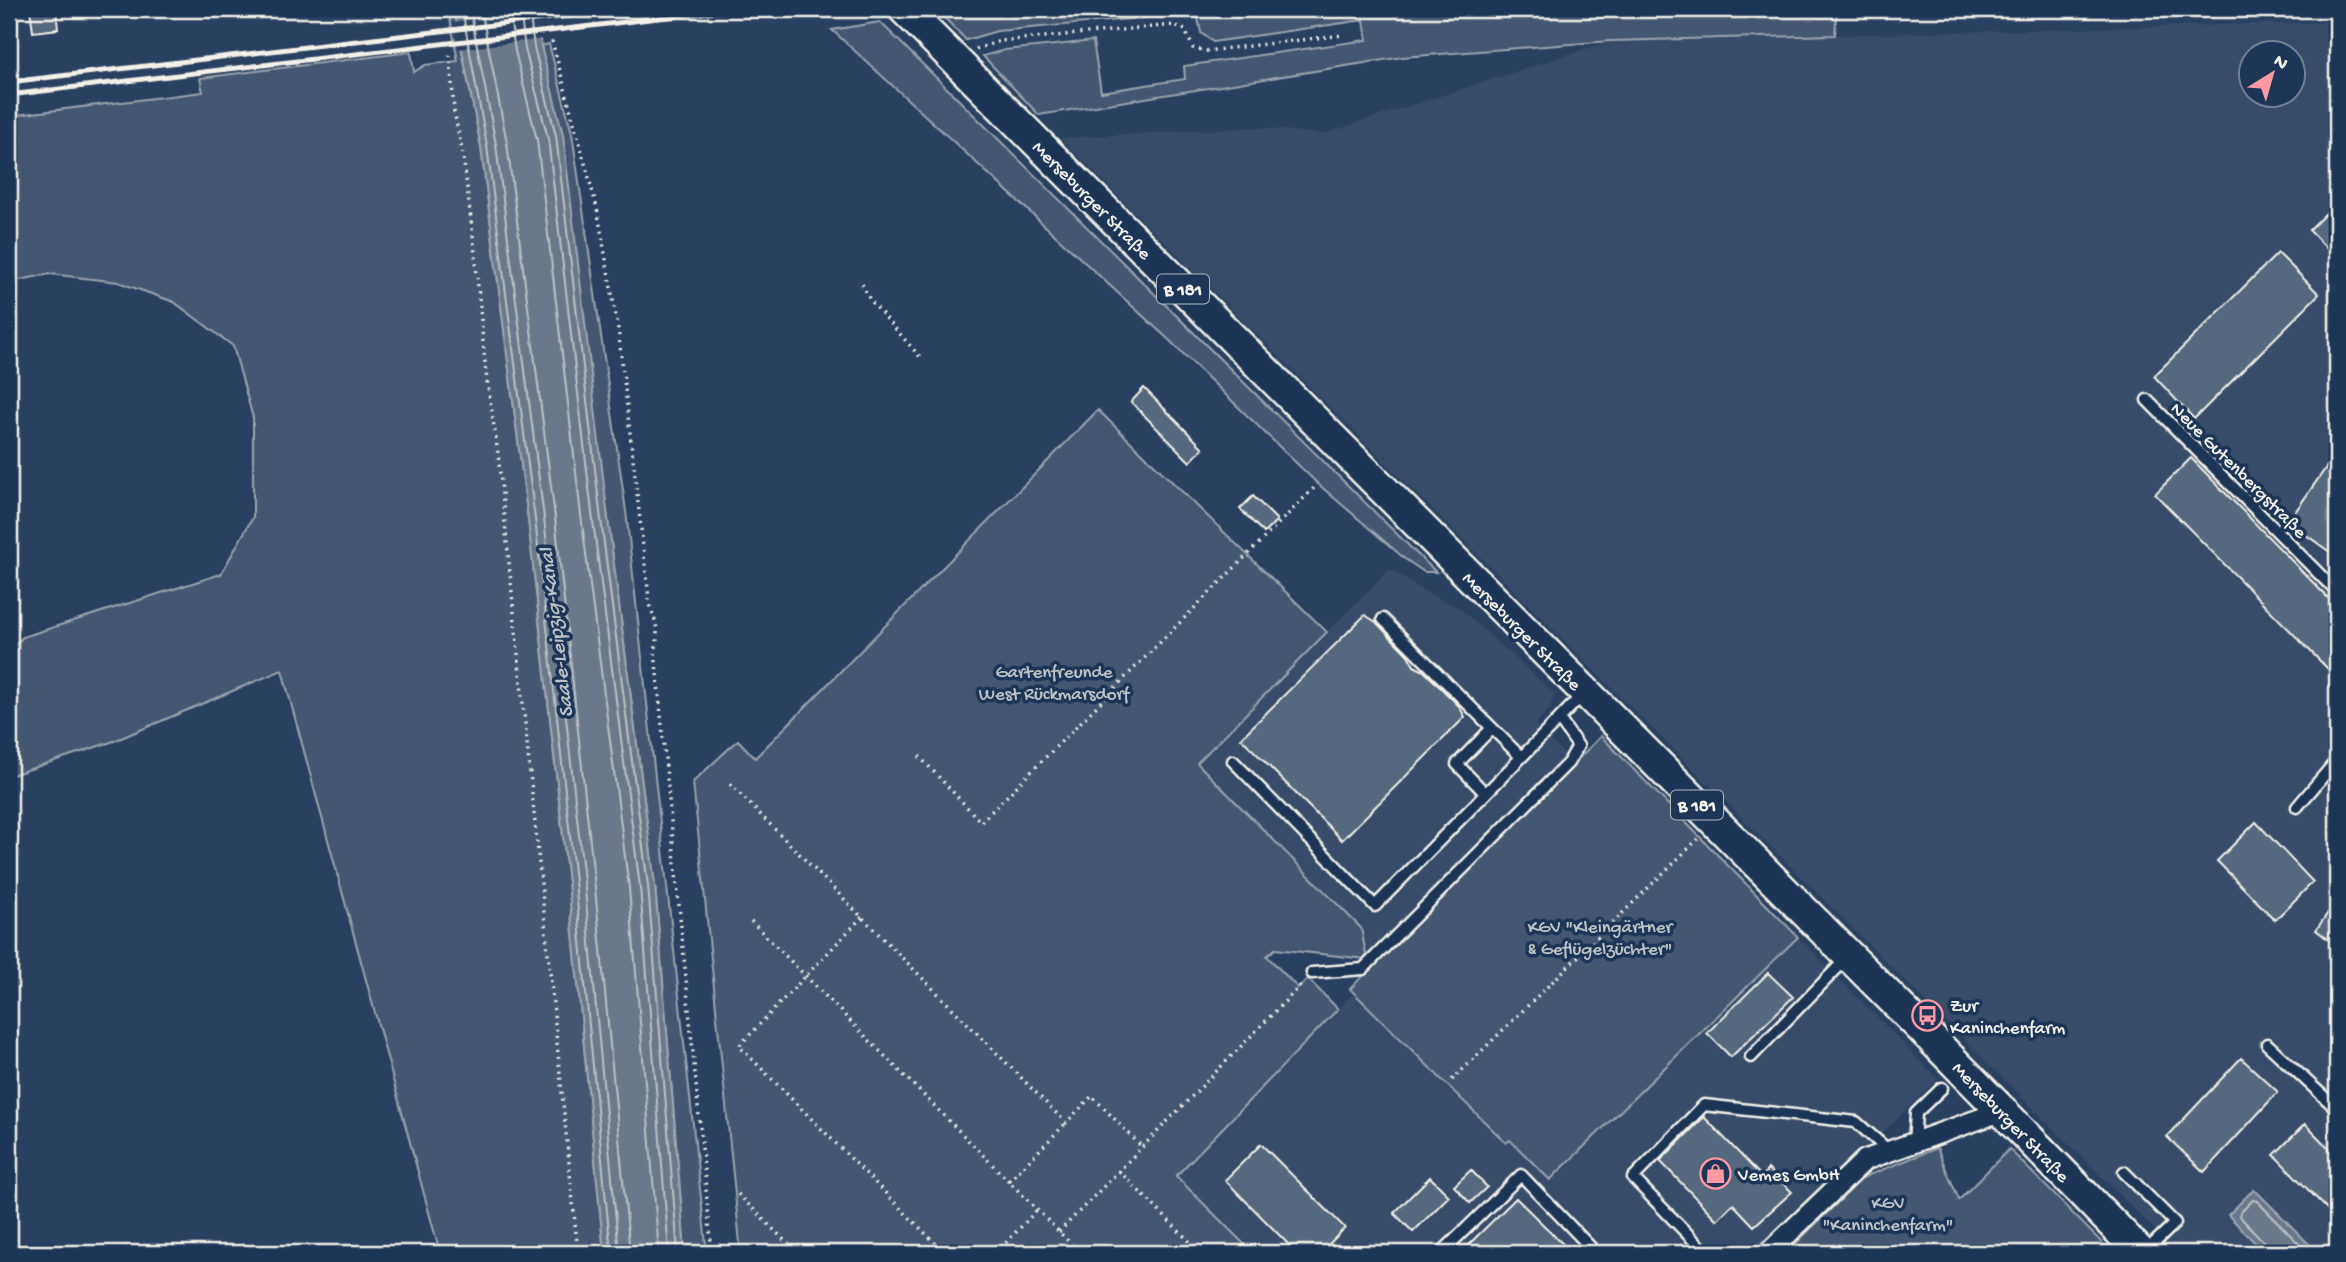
<svg xmlns="http://www.w3.org/2000/svg" width="2346" height="1262" viewBox="0 0 2346 1262" font-family="'Gochi Hand',sans-serif">
  <style>
    .built { fill: #374c69; fill-rule: evenodd }
    .green { fill: #445771; stroke: #9ca4ac; stroke-width: 2 }
    .water { fill: #6a788a; stroke: #a1a8b0; stroke-width: 2 }
    .pier { fill: #2a4060 }
    .lines { fill: none; stroke-linecap: round; stroke-linejoin: round }
    .shore { stroke: #bdc1c2; stroke-width: 2 }
    .building { fill: #56677d; stroke: #f4f1e8; stroke-width: 2 }
    .lane-casing { stroke: #f4f1e8; stroke-width: 15 }
    .street-casing { stroke: #f4f1e8; stroke-width: 24 }
    .primary-casing { stroke: #f4f1e8; stroke-width: 35 }
    .path { stroke: #f4f1e8; stroke-width: 3.5; stroke-dasharray: 2 5; stroke-linecap: butt }
    .lane { stroke: #1d3557; stroke-width: 10 }
    .street { stroke: #1d3557; stroke-width: 19 }
    .primary { stroke: #1d3557; stroke-width: 30 }
    .rail { stroke: #f4f1e8; stroke-width: 5 }
    .labels { text-anchor: middle; stroke-width: 7; stroke-linejoin: round; paint-order: stroke }
    .shield { fill: #1d3557; stroke: #b4b9bc; stroke-width: 2 }
    .shield-label { font-size: 18px; font-weight: bold; fill: #f4f1e8 }
    .street-label { font-size: 19px; fill: #f4f1e8; stroke: #1d3557 }
    .park-label { font-size: 19px; fill: #bfc3c4; stroke: #1d3557 }
    .poi-label { font-size: 19px; fill: #f4f1e8; stroke: #1d3557; text-anchor: start }
    .water-label { font-size: 21px; font-style: italic; fill: #bdc1c2; stroke: #1d3557 }
  </style>
  <rect width="100%" height="100%" fill="#2a4060"/>
  <filter id="ink" filterUnits="userSpaceOnUse"><feTurbulence type="fractalNoise" baseFrequency=".0143" numOctaves="2"/><feDisplacementMap in="SourceGraphic" scale="14" xChannelSelector="R" yChannelSelector="G"/><feConvolveMatrix kernelMatrix="1 2 1 2 8 2 1 2 1" color-interpolation-filters="sRGB"/></filter>
  <g filter="url(#ink)">
    <path class="built" d="M2337,22V1253H2178L1060,138L1256,127L1323,134L1610,41ZM2252,52H2294V94H2252Z
      M1390,569L1427,593L1458,607L1554,693L1550,708L1535,725L1566,756L1367,959L1196,763Z
      M1798,937L1938,1079L1758,1253H1253L1176,1176L1354,993L1506,1143L1509,1140L1550,1180Z"/>
    <path class="green" d="M448,9H454L481,147L528,520L569,891L604,1253H440L282,670L114,741L9,776V651L23,637L221,574L253,517V418L233,346L174,302L118,282L50,274L9,282V116L203,92L200,78L411,52L414,72L425,65L458,61Z
      M936,9H1837L1835,35L1610,41L1402,57L1039,115L983,56L1005,50L1093,41L1101,92L1185,79L1184,66L1367,40L1364,20L1213,42L1201,33L1197,13L997,31L966,40Z
      M880,22L1413,550L1436,572H1424L1405,559L1318,484L1168,339L832,30Z
      M549,44L572,133L626,511L707,1253H685L655,885L607,511L541,46Z
      M1098,410L1327,632L1197,763L1361,928L1367,959L1275,949L1267,956L1298,988L1308,979L1338,1009L1176,1176L1253,1253H741L693,782L738,740L755,758Z
      M1601,736L1798,937L1550,1180L1510,1140L1506,1143L1350,989Z
      M1937,1148L1959,1200L2009,1149L2112,1253H1786L1864,1177Z"/>
    <path class="water" d="M454,9H535L541,46L563,135L607,511L655,885L685,1253H604L569,891L528,520L481,147Z
      M2254,1189L2318,1253H2265L2228,1215Z"/>
    <path class="pier" d="M539,12L543,39L458,49L453,22Z"/>
    <g class="lines">
      <path class="shore" d="M462,9L487,146L535,519L576,890L611,1253
        M470,9L496,145L544,518L585,890L619,1253
        M481,9L507,143L555,517L595,888L630,1253
        M509,9L515,51L537,140L581,515L629,888L659,1253
        M520,9L525,49L548,138L592,513L640,887L669,1253
        M529,9L534,47L556,136L600,512L648,886L678,1253
        M2270,1253L2268,1246L2239,1216L2240,1213L2253,1200L2257,1201L2308,1253"/>
    </g>
    <path class="building" d="M30,9H56L58,29L33,32Z
      M2337,202V259L2309,230Z
      M2278,253L2319,294L2194,419L2154,376Z
      M1144,388L1203,448L1190,462L1131,402Z
      M2337,452V557L2288,522Z
      M2191,458L2337,607V678L2155,494Z
      M1253,496L1277,520L1264,533L1240,509Z
      M1365,615L1376,622L1408,655L1414,666L1424,671L1459,706L1465,717L1342,840L1241,738Z
      M2256,822L2313,882L2275,920L2217,861Z
      M2337,900V946L2316,930Z
      M1768,973L1793,997L1731,1057L1707,1033Z
      M2241,1058L2278,1092L2204,1172L2167,1137Z
      M1704,1117L1762,1177L1768,1169L1792,1192L1754,1226L1733,1204L1717,1220L1660,1161Z
      M2305,1124L2337,1157V1219L2274,1155Z
      M1261,1144L1345,1228L1320,1253H1297L1225,1180Z
      M1471,1170L1487,1187L1470,1203L1454,1186Z
      M1430,1177L1449,1196L1413,1232L1394,1213Z
      M1516,1198L1572,1253H1460Z"/>
    <g class="lines">
      <defs>
        <path id="lane" d="M2147,400L2337,592
          M1383,619L1521,757
          M1233,761L1375,906L1559,719
          M1485,793L1457,764L1492,728
          M2297,807L2337,760
          M1312,973L1363,969L1568,763L1578,746L1559,719L1582,695
          M2267,1044L2337,1109
          M1751,1057L1846,959
          M1914,1143L1916,1113L1942,1088
          M2124,1172L2175,1223L2144,1253
          M1441,1253L1521,1175L1596,1253
          M1706,1253L1633,1178L1704,1105L1856,1122L1889,1151"/>
        <path id="street" d="M1768,1253L1865,1160L2002,1111"/>
        <path id="primary" d="M904,9L1918,1025L2141,1253"/>
      </defs>
      <use href="#lane" class="lane-casing"/>
      <use href="#street" class="street-casing"/>
      <use href="#primary" class="primary-casing"/>
      <path class="path" d="M443,9L444,18
        M547,9V10
        M552,41L597,208L618,328L650,607C657,622 659,634 655,652L712,1253
        M976,49L1000,41L1175,25L1185,30L1193,48L1206,51L1343,35
        M450,55L454,111L463,155L474,244L486,373L498,453L578,1253
        M862,284L870,300L921,358
        M919,756L981,822L1314,488
        M730,784L1066,1123L1092,1096L1142,1147
        M862,917L739,1046L945,1253
        M751,921L1080,1253
        M1452,1080L1698,839
        M1119,1171L1201,1253
        M1009,1181L1066,1123
        M738,1194L797,1253
        M1059,1232L1304,982
        M996,1253L1037,1210"/>
      <use href="#lane" class="lane"/>
      <use href="#street" class="street"/>
      <use href="#primary" class="primary"/>
      <path class="rail" d="M9,82L628,9
        M9,95L735,9"/>
    </g>
  </g>
  <defs>
    <symbol id="bus-ring" viewBox="-11 -11 22 22"><circle r="9.5" fill="#1d3557" stroke="#ff9aa2" stroke-width="1.5"/><path d="M-5-6H5V4H4V6H2V4H-2V6H-4V4H-5ZM-3.5-4V0h7V-4ZM-3.5 1.2v1.5H-2V1.2ZM2 1.2v1.5H3.5V1.2Z" fill="#ff9aa2"/></symbol>
    <symbol id="shop-ring" viewBox="-11 -11 22 22"><circle r="9.5" fill="#1d3557" stroke="#ff9aa2" stroke-width="1.5"/><path d="M-5-2.5h2.3a2.7 3.5 0 0 1 5.4 0H5L5.5 6h-11ZM-1.5-2.5h3a1.5 2.3 0 0 0-3 0Z" fill="#ff9aa2"/></symbol>
  </defs>
  <g fill-rule="evenodd">
    <use href="#bus-ring" x="1910" y="998" width="35" height="35"/>
    <use href="#shop-ring" x="1698" y="1156" width="35" height="35"/>
  </g>
  <g class="labels">
    <g class="shield">
      <rect x="1157" y="274.5" width="52" height="29" rx="5"/>
      <rect x="1671" y="790.5" width="52" height="29" rx="5"/>
    </g>
    <g class="shield-label">
      <text x="1183" y="295">B 181</text>
      <text x="1697" y="811">B 181</text>
    </g>
    <g class="street-label">
      <text transform="translate(1093 199) rotate(45)" y="7">Merseburger Straße</text>
      <text transform="translate(2240 469) rotate(45)" y="7">Neue Gutenbergstraße</text>
      <text transform="translate(1523 630) rotate(45)" y="7">Merseburger Straße</text>
      <text transform="translate(2012 1121) rotate(46)" y="7">Merseburger Straße</text>
    </g>
    <g class="park-label">
      <text x="1054" y="677">Gartenfreunde<tspan x="1054" dy="22">West Rückmarsdorf</tspan></text>
      <text x="1600" y="932">KGV "Kleingärtner<tspan x="1600" dy="22">&amp; Geflügelzüchter"</tspan></text>
      <text x="1888" y="1208">KGV<tspan x="1888" dy="22">"Kaninchenfarm"</tspan></text>
    </g>
    <g class="poi-label">
      <text x="1950" y="1011">Zur<tspan x="1950" dy="22">Kaninchenfarm</tspan></text>
      <text x="1738" y="1180">Vemes GmbH</text>
    </g>
    <g class="water-label">
      <text transform="translate(555 633) rotate(-97)" y="7">Saale-Leipzig-Kanal</text>
    </g>
  </g>
  <rect width="2346" height="1262" fill="none" stroke="#1d3557" stroke-width="35"/>
  <rect x="18" y="18" width="2311" height="1227" fill="none" stroke="#f4f1e8" stroke-width="2.5" filter="url(#ink)"/>
  <g transform="translate(2272 74) rotate(37)"><circle r="33" fill="#1d3557" stroke="#738091" stroke-width="2"/>
  <path d="M0-5L12 26L0 18L-12 26Z" fill="#ff9aa2"/>
  <text y="-10" font-size="19" font-weight="bold" text-anchor="middle" fill="#f4f1e8">N</text>
  </g>
</svg>
